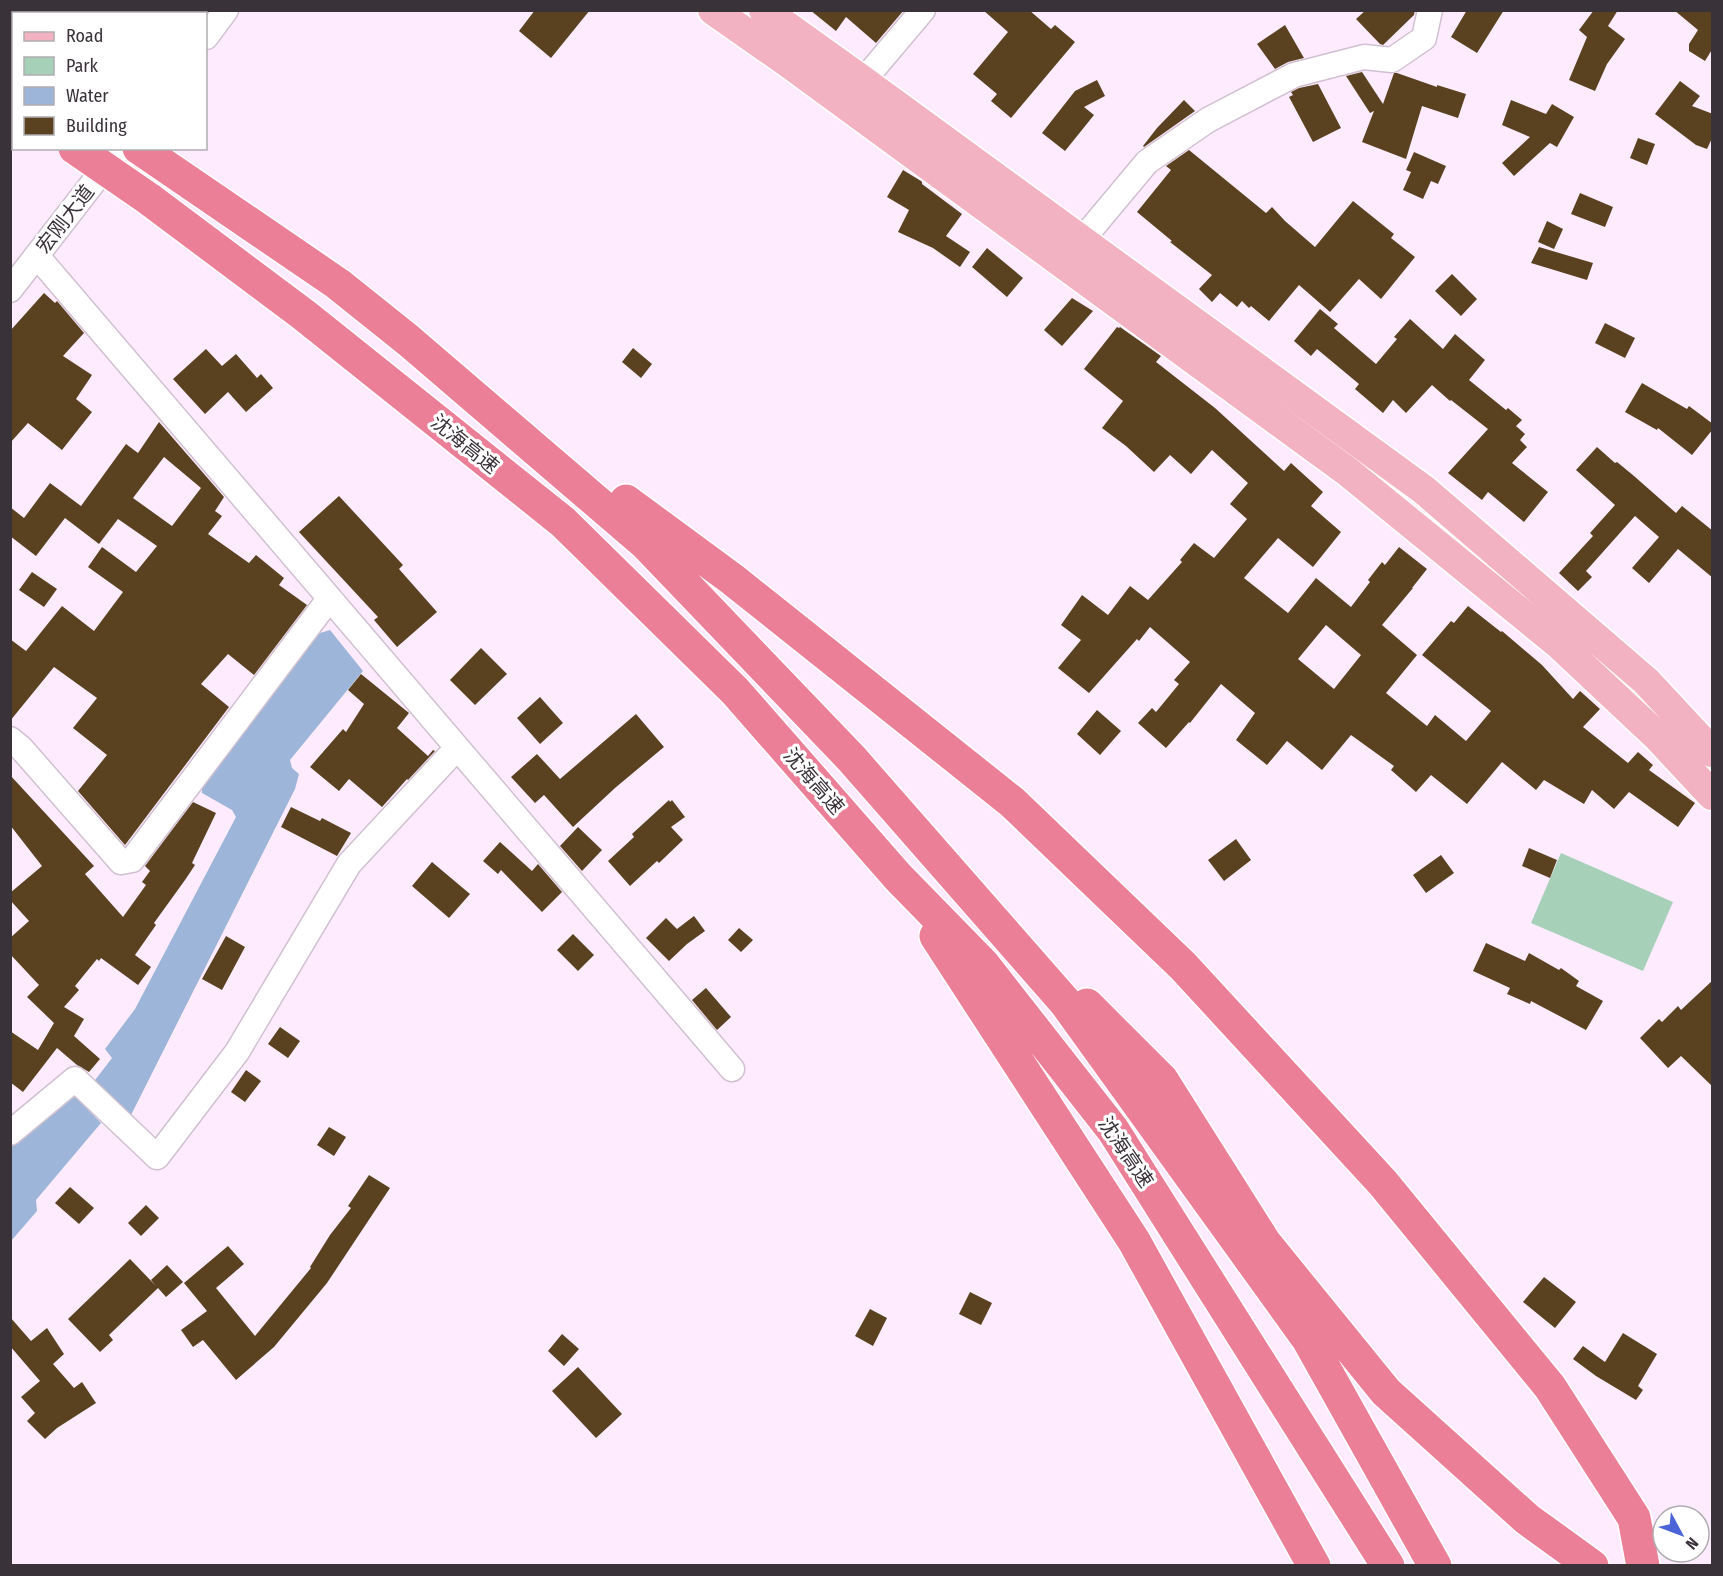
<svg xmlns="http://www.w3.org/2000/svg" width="1723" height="1576" viewBox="0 0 1723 1576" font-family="'Fira Sans Condensed','Noto Sans SC',sans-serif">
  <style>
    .green { fill: #a7d0b9 }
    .water { fill: #9cb5d8 }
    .building { fill: #5a4221; fill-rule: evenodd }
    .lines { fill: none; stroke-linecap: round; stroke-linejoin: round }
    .minor-casing { stroke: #d0c0d0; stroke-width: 27 }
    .major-casing { stroke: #fff; stroke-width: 33 }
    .highway-casing { stroke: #fff; stroke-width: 36 }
    .minor { stroke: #fff; stroke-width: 24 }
    .major { stroke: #f3b2c1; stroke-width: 30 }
    .highway { stroke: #eb7f98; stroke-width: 33 }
    .highway-bridge-casing { stroke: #fff; stroke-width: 36; stroke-linecap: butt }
    .highway-bridge { stroke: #eb7f98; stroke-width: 33 }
    .labels { text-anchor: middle; stroke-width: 6; stroke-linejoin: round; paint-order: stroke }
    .street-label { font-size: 20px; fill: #393239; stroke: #fff }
  </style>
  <rect width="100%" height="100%" fill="#feecfe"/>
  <path class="green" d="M1561,853L1673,902L1643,971L1531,923Z"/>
  <path class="water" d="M330,630L363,671L290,760L292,768L299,774L295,789L129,1119L92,1084L112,1058L105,1049L135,1009L236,817L232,810L202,793V786L298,654L320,633Z
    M70,1091L101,1123L36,1200L37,1211L11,1241V1142Z"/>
  <path class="building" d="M535,10H590L551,58L519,31Z
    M810,10H904L876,43L846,17L836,31Z
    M983,10H1029L1051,29L1055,25L1075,42L1011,118L991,101L997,94L973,74L1008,32Z
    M1366,10H1415L1414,15L1383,45L1380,44L1356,19Z
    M1467,10H1504L1477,53L1451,37Z
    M1594,10H1618L1608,26L1625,39L1607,64L1595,91L1569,80L1587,37L1579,30Z
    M1674,10H1713V48L1705,61L1689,51V44L1698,30Z
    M1285,25L1304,58L1288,62L1275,69L1257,44Z
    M1362,72L1383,104L1394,73H1397L1437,87V85L1466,94L1458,118L1422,106L1406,159L1362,142L1374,111L1370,113L1346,76Z
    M1097,80L1105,96L1084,107L1094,115L1065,151L1042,133L1075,91Z
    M1680,81L1700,96L1692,106L1713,114V136L1707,149L1696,145L1655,114Z
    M1318,84L1341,128L1313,142L1289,97L1293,95L1291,92L1299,88Z
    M1184,100L1195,111L1144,147L1143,146L1157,128Z
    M1511,100L1546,114L1552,104L1574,117L1557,147L1550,143L1514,176L1502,163L1530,137L1502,125Z
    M1638,138L1655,144L1647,165L1630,158Z
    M1189,150L1266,213L1272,207L1285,221L1315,247L1353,201L1394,234L1391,238L1415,257L1381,299L1359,279L1330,312L1299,285L1269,321L1251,306L1249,308L1242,301L1237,307L1220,293L1212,302L1199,289L1212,275L1170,242L1172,241L1137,212L1171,170L1166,166Z
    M1414,152L1446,166L1438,184L1431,181L1423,199L1403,190L1411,172L1406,170Z
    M903,170L921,181L922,182V184L962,214L946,236L970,252L960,267L933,248L898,232L909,210L887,197Z
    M1580,193L1613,207L1605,227L1571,214Z
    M1547,221L1563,229L1554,249L1538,242Z
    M1539,247L1593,263L1587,280L1531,263Z
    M987,248L1023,278L1007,297L972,267Z
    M1452,274L1477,299L1461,316L1435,291Z
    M44,293L55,303L57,301L84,333L63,356L92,375L76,399L92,412L62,450L28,423L10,443V331Z
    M1072,298L1093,311L1062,346L1044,330Z
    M1320,309L1338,324L1334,328L1376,364L1397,339L1394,337L1410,319L1443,349L1455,334L1485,360L1469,380L1506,410L1508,408L1522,420L1516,426L1525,434L1520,440L1527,447L1512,463L1548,492L1524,522L1488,492L1482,500L1448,473L1488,429L1451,400L1450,401L1432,385L1406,413L1393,400L1383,413L1355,389L1359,384L1317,349L1311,356L1294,341Z
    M1605,323L1635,338L1625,358L1595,343Z
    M1117,327L1119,328L1120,327L1161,356L1156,362L1215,408L1284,471L1291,463L1323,492L1311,506L1341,532L1313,567L1278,538L1244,578L1288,613L1316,578L1351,607L1370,582L1368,580L1382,562L1385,565L1399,547L1427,569L1412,588H1413L1382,625L1417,655L1386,693L1427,726L1435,715L1466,741L1491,711L1422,655L1451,621L1454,623L1468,606L1501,632L1502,631L1542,665L1573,699L1580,691L1600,709L1583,727L1628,763L1638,752L1653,765L1649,770L1695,803L1678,827L1629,792L1614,809L1592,790L1584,804L1544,780L1536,790L1502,762L1467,804L1431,775L1416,792L1391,770L1394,766L1351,735L1322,770L1287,741L1267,765L1236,740L1255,713L1221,684L1190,723L1189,722L1166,748L1138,723L1152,708L1156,712L1179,684L1174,680L1190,662L1150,627L1139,641L1137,639L1089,693L1058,668L1081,640L1061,625L1082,595L1108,615L1130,586L1148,600L1182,562L1180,560L1194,543L1214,558L1247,519L1230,504L1248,483L1212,450L1191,474L1170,455L1154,472L1126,446L1102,428L1123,401L1084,369ZM1326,625L1361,655L1334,689L1298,659Z
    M633,348L652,364L641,378L622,362Z
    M206,349L222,366L236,354L257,378L261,374L273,388L246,412L228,392L205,414L173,379Z
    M1642,383L1687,409L1689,406L1713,424V429L1692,455L1658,428L1657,430L1625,412Z
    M159,422L224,497L215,511L222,516L208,534L249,563L256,555L284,578L279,585L307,605L254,675L228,654L201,684L229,707L125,845L78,791L107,755L73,728L97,698L54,667L10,721V639L26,651L62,606L94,631L123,592L88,567L102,547L136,572L157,546L118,519L99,544L65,518L36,556L10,536V507L24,518L50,483L81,506L126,444L138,453ZM164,457L201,488L172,526L133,498Z
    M1597,447L1615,463L1617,462L1634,476L1676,513L1682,506L1713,531V578L1678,549L1649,583L1632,568L1659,537L1635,516L1586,571L1592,577L1578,591L1559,573L1593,536L1590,533L1615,505L1576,470Z
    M339,496L403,565L399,569L437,612L397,647L374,620L378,617L299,532Z
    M32,572L57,589L44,607L19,590Z
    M481,648L507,674L475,705L450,680Z
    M361,674L409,713L397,728L428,756L433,750L435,751L408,780L407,779L382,807L349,779L339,791L310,767L343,729L346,732L364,704L348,690Z
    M540,697L563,723L540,744L517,718Z
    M1097,710L1121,731L1100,755L1077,734Z
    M636,714L664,747L615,788L573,827L544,795L535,803L511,777L537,754L560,779Z
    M10,775L94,866L85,874L123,917L146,885L142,882L150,871L145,866L193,802L216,813L192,863L195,865L185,880L154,923L156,925L135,955L151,967L138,985L101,958L99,961L97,959L75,986L79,990L64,1007L84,1019L74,1036L100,1059L89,1072L77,1065L57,1048L23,1092L10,1082V1031L38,1050L54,1023L27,997L39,985L10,954V938L29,921L10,900V893L42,866L10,825Z
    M669,800L670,802L672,800L685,817L671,827L683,840L659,863L657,861L630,886L608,861L634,837L632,834Z
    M291,807L320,821L322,818L351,833L337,856L281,827Z
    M578,827L602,850L582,871L560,846Z
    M1236,839L1251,860L1224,881L1208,860Z
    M500,842L532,871L538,864L562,892L542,912L501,870L498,874L483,861Z
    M1529,848L1557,860L1550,878L1522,866Z
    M1441,855L1454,873L1426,893L1413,875Z
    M432,862L470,894L449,918L412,886Z
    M694,916L705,931L687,944L669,961L646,938L666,918L677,929Z
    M739,928L753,940L741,952L728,940Z
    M573,934L594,955L578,971L557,950Z
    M226,936L245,947L222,990L202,979Z
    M1486,943L1525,961L1529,953L1559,970L1561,968L1579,981L1576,986L1603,1001L1586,1030L1531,1001L1530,1004L1507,994L1510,988L1473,971Z
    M1713,980V1087L1681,1056L1668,1068L1640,1038L1659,1019L1662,1022L1678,1006L1681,1010Z
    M706,988L731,1017L717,1030L692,1000Z
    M280,1027L300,1041L288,1058L268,1044Z
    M246,1070L261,1081L245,1102L231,1092Z
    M329,1127L346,1137L334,1156L317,1145Z
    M369,1175L390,1188L327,1283L274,1347L236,1380L203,1340L193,1347L181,1330L207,1311L184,1283L228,1246L244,1264L216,1288L255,1336L311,1268L310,1267L330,1235L351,1208L348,1206Z
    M70,1187L94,1208L79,1224L55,1203Z
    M146,1205L159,1218L141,1236L128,1223Z
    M130,1259L156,1286L151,1280L167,1265L183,1282L166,1297L158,1288L109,1335L113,1340L100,1352L68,1319Z
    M1544,1277L1576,1302L1555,1328L1523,1302Z
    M970,1292L992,1303L981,1325L959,1314Z
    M870,1309L887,1318L873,1346L855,1336Z
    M10,1317L31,1341L47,1328L64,1354L53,1364L74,1388L82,1382L96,1403L57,1428L45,1439L27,1421L35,1413L21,1397L40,1381L10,1346Z
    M1623,1333L1657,1354L1638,1386L1643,1390L1636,1400L1596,1376L1573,1359L1583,1346L1605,1362Z
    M562,1334L579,1349L564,1366L548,1351Z
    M578,1367L622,1414L596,1438L552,1391Z"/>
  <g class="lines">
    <defs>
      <path id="minor" d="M206,37L226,10
        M863,81L923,10
        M1081,241L1147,162L1208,120L1294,75L1364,57L1392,60L1424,38L1430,10
        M37,256L732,1069
        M10,290L120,148
        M10,739L21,748L121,862L132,860L329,599
        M10,1133L75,1079L157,1157L237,1052L349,864L457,748"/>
      <path id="major" d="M713,10L786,61L1348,472L1560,645L1657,736L1712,795
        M764,10L863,81L1424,490L1646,681L1712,752"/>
      <path id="highway" d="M10,65L14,67
        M10,106L14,108
        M139,148L338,284L408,340L646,544L852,759L1065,1002L1308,1339L1435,1566
        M149,199L304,315L563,522L735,691L898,877L983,964L1113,1130L1388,1566
        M626,501L732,579L1012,802L1183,966L1383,1183L1550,1387L1634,1518L1643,1566
        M936,936L1134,1241L1314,1566
        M1087,1005L1162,1080L1265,1243L1386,1392L1527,1519L1592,1566"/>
    </defs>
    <use href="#minor" class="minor-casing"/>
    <use href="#major" class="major-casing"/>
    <use href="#highway" class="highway-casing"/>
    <use href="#minor" class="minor"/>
    <use href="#major" class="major"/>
    <use href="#highway" class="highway"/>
    <defs>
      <path id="highway-bridge" d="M75,148L149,199"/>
    </defs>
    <use href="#highway-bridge" class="highway-bridge-casing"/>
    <use href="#highway-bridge" class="highway-bridge"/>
  </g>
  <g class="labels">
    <g class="street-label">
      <text transform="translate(65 219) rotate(-52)" y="7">宏刚大道</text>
      <text transform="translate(465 444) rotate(39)" y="7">沈海高速</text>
      <text transform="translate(814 781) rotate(49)" y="7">沈海高速</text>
      <text transform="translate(1126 1152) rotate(56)" y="7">沈海高速</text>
    </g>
  </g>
  <rect width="1723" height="1576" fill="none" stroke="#393239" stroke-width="24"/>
  <rect x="12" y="12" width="195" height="138" fill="#ffffff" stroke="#b0adb0" stroke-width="1.5"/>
  <rect x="24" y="32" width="30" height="9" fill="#f3b2c1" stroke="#b0adb0" stroke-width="1.5"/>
  <text x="66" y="42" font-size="18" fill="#393239">Road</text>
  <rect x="24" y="57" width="30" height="18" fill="#a7d0b9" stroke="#b0adb0" stroke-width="1.5"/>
  <text x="66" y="72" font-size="18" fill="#393239">Park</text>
  <rect x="24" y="87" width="30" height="18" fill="#9cb5d8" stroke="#b0adb0" stroke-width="1.5"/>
  <text x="66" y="102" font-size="18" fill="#393239">Water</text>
  <rect x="24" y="117" width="30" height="18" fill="#5a4221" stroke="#b0adb0" stroke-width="1.5"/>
  <text x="66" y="132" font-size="18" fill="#393239">Building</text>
  <g transform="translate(1681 1534) rotate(131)"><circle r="28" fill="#ffffff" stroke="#b0adb0" stroke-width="1.5"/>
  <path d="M0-4.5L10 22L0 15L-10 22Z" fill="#4b65d9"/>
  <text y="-9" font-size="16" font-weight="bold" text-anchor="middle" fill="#393239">N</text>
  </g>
</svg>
